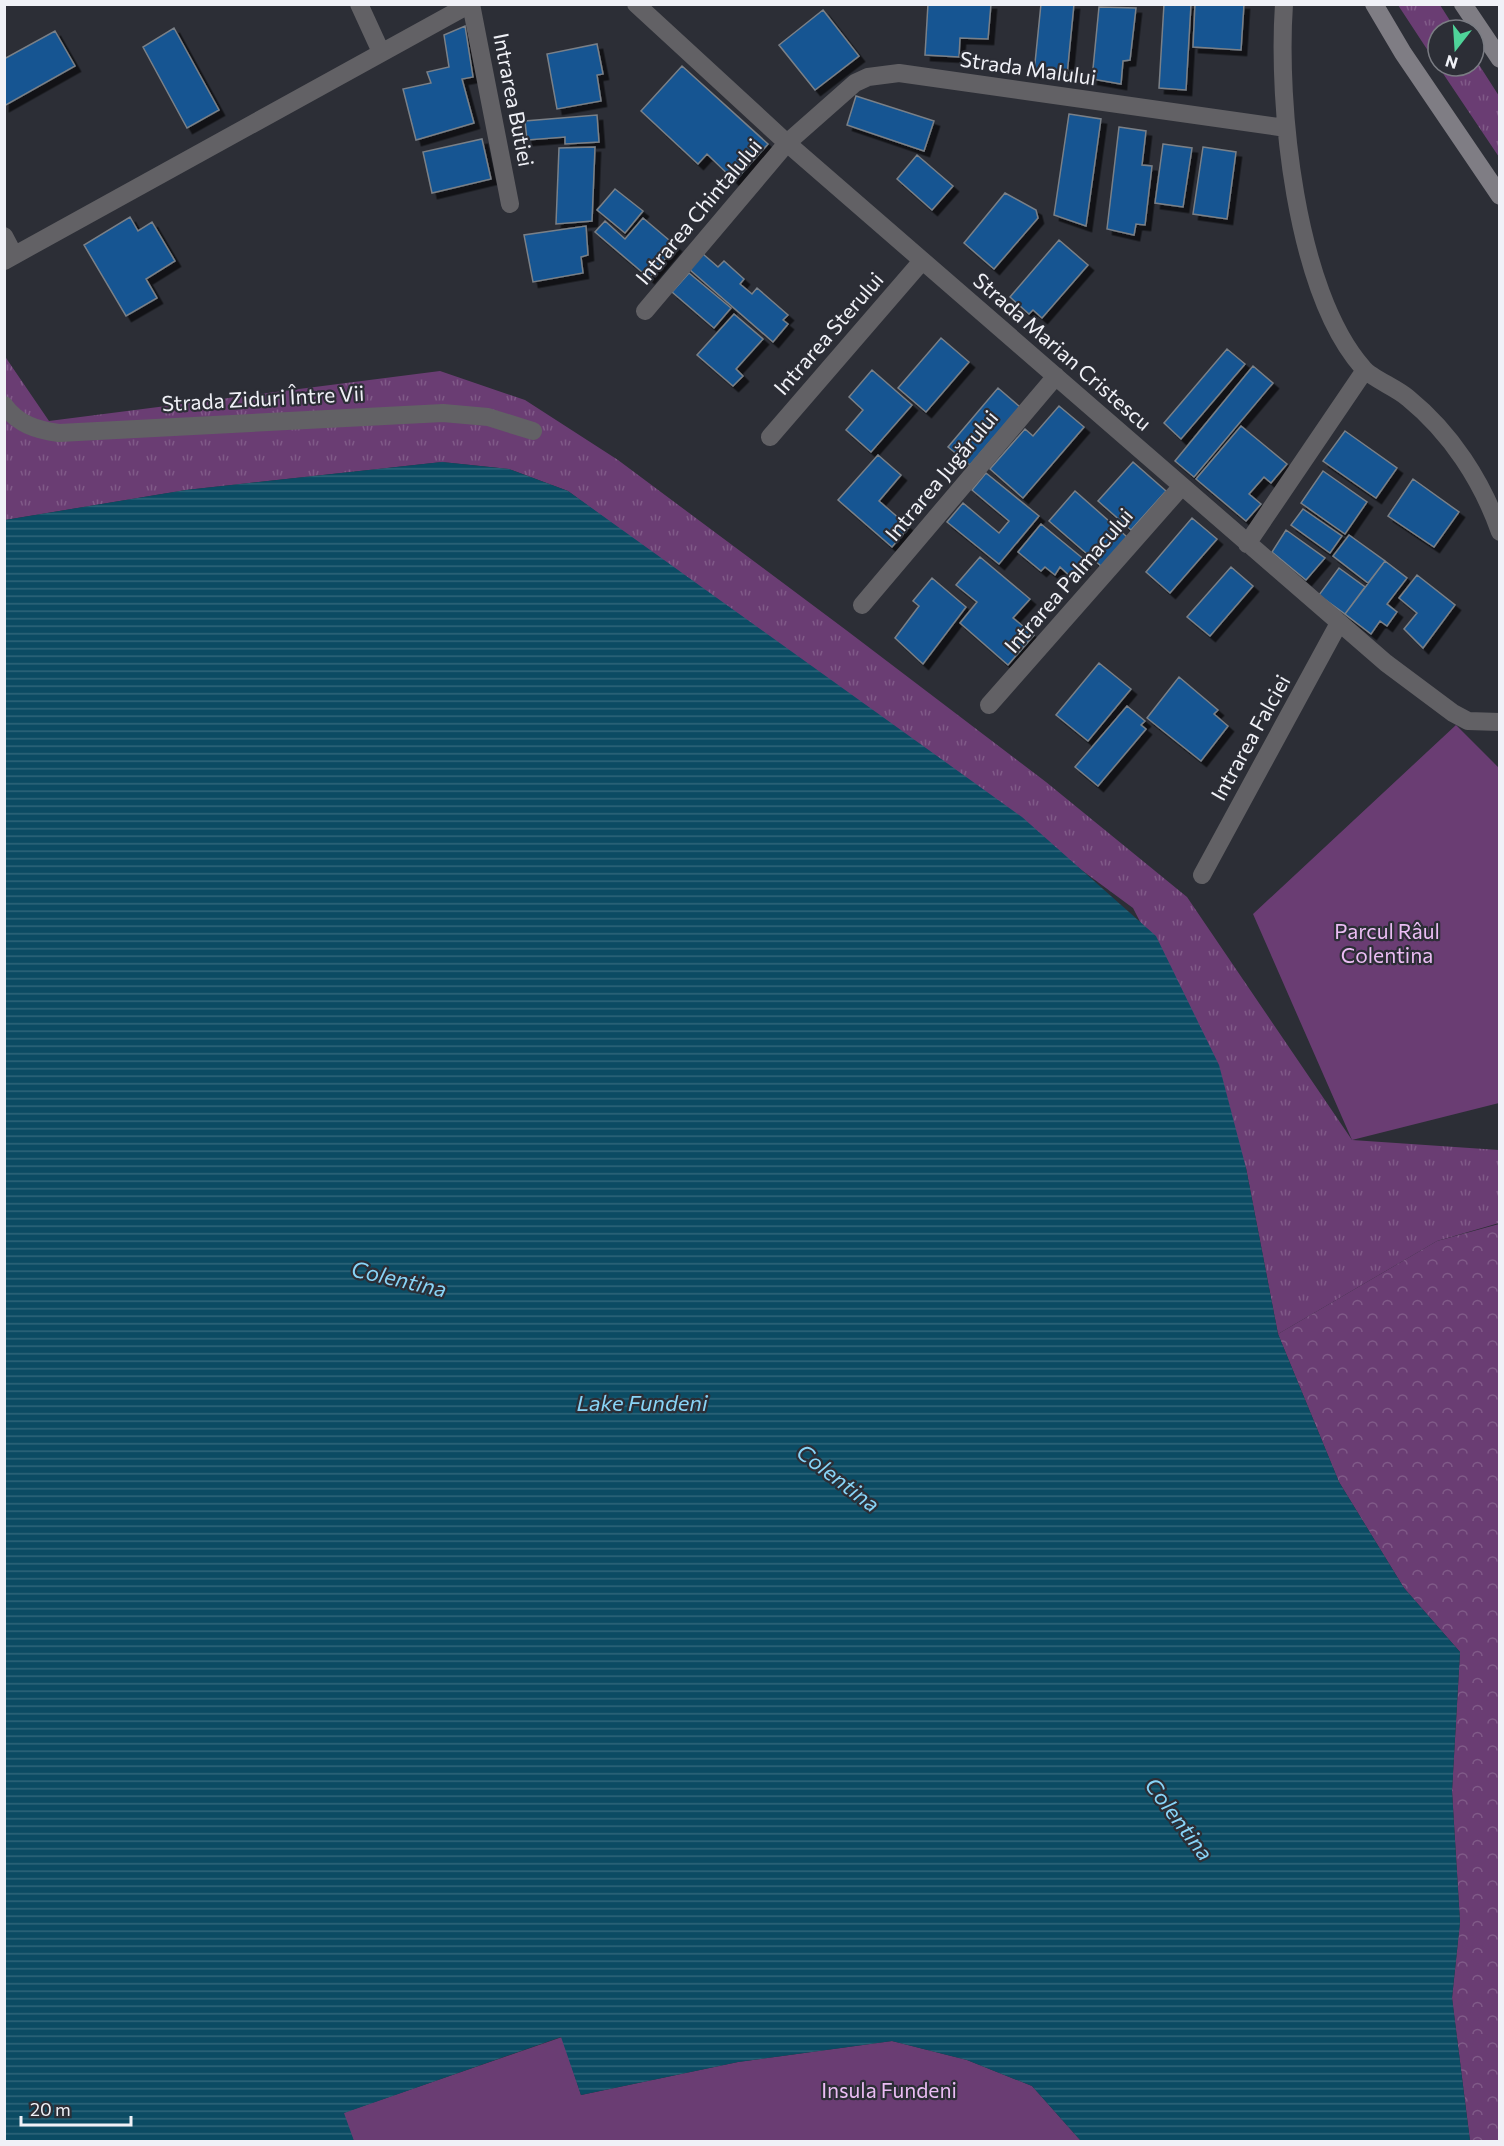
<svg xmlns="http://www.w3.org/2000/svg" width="1504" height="2146" viewBox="0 0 1504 2146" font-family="Commissioner,sans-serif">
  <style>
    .grass { fill: url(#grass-tufts) }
    .forest { fill: url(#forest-crowns) }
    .green { fill: #6a3d73 }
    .water { fill: url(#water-rules) }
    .building { fill: #135492; stroke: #7a8088; stroke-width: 1.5; filter: url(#shadow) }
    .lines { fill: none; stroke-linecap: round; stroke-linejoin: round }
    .street { stroke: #626165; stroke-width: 18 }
    .secondary { stroke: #7f7d84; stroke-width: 18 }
    .labels { text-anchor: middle; stroke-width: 4.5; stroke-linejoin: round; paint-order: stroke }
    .street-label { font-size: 21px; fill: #f0f1f7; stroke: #2c2e36 }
    .park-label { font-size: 21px; fill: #ebbdf4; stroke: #2c2e36 }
    .water-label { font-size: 22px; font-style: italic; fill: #88d4f7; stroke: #2c2e36 }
  </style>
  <defs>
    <pattern id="grass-tufts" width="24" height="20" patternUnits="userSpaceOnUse" patternTransform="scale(1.5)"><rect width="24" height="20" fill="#6a3d73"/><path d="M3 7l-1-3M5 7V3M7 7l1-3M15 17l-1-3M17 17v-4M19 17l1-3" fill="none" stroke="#805a88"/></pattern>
    <pattern id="forest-crowns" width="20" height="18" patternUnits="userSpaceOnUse" patternTransform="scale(1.5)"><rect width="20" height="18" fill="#6a3d73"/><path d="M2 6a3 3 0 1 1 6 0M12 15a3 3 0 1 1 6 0" fill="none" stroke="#805a88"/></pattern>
    <pattern id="water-rules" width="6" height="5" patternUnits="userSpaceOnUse" patternTransform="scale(1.5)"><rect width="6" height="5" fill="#0b4b63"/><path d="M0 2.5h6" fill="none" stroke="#2f657a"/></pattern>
    <filter id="shadow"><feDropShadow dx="5.5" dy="5.5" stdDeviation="0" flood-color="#0009"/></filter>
  </defs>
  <rect width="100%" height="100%" fill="#2c2e36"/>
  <path class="grass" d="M1398,5H1440L1456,30H1438V66Z
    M1474,57L1499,96V157L1438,66H1474Z
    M4,355L49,421L440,371L525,400L618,460L846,630L1046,782L1187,897L1352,1140L1499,1150V1223L1437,1241L1278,1334L1246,1168L1187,1013L1133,908L568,491L509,469L442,462L186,490L5,520Z"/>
  <path class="forest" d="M1499,1224V2141H1470L1452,1998L1460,1922L1452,1791L1460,1652L1404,1588L1339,1482L1278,1334L1437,1241Z"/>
  <path class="green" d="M1456,725L1499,768V1103L1352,1140L1253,914Z
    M562,2037L581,2095L738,2062L892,2041L967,2060L1032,2086L1081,2141L354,2142L343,2113Z"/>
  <path class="water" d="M442,462L509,469L568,491L1022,817L1156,936L1219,1065L1246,1168L1278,1334L1339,1482L1404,1588L1460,1652L1452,1791L1460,1922L1452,1998L1470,2141H1081L1032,2086L967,2060L892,2041L738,2062L581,2095L561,2037L344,2113L354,2141H5V520L186,490Z"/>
  <path class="building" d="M928,4H991L988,39L960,38L959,57L925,55Z
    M1041,4H1074L1067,75L1034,73Z
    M1164,4H1191L1186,90L1159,88Z
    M1195,4H1244L1241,50L1193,47Z
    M1099,7L1136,8L1130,60L1123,61L1121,84L1092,79Z
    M823,10L859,56L815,90L779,45Z
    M465,26L473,77L462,79L474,123L416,140L403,89L431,83L427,72L449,67L444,35Z
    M174,28L219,110L187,128L143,47Z
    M55,31L75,66L4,106V59Z
    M597,44L603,74L597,75L601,101L557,109L547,54Z
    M682,66L768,144L735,181L707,154L698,164L641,111Z
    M856,96L934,121L924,151L847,125Z
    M1069,114L1101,119L1086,226L1054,215Z
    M597,115L599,142L565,144V137L527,140L525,121Z
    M1119,127L1146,131L1142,165L1152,166L1145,225L1136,224L1134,235L1107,229Z
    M482,139L491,179L432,193L423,152Z
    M1163,144L1192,148L1183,207L1155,203Z
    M595,147L592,221L556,224L559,148Z
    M1203,147L1236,152L1227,219L1193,214Z
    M917,155L953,186L932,210L897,179Z
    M615,189L643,211L625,233L597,210Z
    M1005,193L1036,210L1038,218L994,269L964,243Z
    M130,217L138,231L152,222L175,261L146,279L157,298L126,316L84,245Z
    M643,218L676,246L649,278L595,232L605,221L625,239Z
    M586,226L588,255L581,257L583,273L533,282L524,235Z
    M1059,240L1088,265L1042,318L1033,310L1029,314L1010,297Z
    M703,254L718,267L724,261L744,279L740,284L752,294L757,288L788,315L783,320L788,324L773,342L689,269Z
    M689,273L731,308L714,328L672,292Z
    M734,314L763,339L736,369L743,376L733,386L697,355Z
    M941,338L969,362L926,412L898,388Z
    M1227,349L1245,364L1181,439L1164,423Z
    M1253,366L1273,383L1194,477L1175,461Z
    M872,370L912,405L871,452L846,430L863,410L849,397Z
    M998,388L1020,407L970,465L948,447Z
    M1059,406L1084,427L1023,498L990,469L1025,429L1033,436Z
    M1241,426L1287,464L1271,483L1264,477L1249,494L1261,504L1246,521L1196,479Z
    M1345,431L1397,468L1376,498L1323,461Z
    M878,455L901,475L879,501L909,527L892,547L838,500Z
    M1133,462L1166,491L1131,530L1098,501Z
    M1323,471L1367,502L1345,534L1301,503Z
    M986,473L1039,516L999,564L947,522L963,503L999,533L1009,521L972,490Z
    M1413,479L1459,512L1434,547L1388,516Z
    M1075,491L1127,537L1101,566L1049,521Z
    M1303,509L1342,536L1330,553L1291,525Z
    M1192,518L1217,539L1170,593L1146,572Z
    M1041,524L1086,561L1072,578L1060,567L1055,575L1045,567L1041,571L1018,552Z
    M1286,530L1325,558L1306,580L1272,552Z
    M1349,535L1385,561L1368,583L1333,556Z
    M980,557L1030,599L1013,618L1034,635L1008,665L960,623L977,602L956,585Z
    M1385,561L1407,578L1387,604L1397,612L1387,626L1380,621L1371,634L1345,614Z
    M1231,567L1253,586L1210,636L1187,617Z
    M1339,568L1365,587L1345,614L1319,595Z
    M1417,575L1455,605L1423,648L1404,629L1417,613L1399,598Z
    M932,578L966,607L923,664L895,638L919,606L913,601Z
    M1099,663L1131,689L1088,741L1056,715Z
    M1179,677L1218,710L1214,714L1228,726L1201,761L1147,718Z
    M1127,706L1145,721L1141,725L1146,729L1098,786L1075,767Z"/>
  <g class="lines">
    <path class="street" d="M359,4L381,52
      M471,4L510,204
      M636,4L787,143L1386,663L1453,713L1468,721L1500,722
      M1284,4C1277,104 1295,291 1363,368C1371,378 1397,388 1408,398C1451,433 1482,481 1500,532
      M4,236L14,255
      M4,261L470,4
      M645,311L787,143L855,83L868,77L899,73L1286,128
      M4,405C18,424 36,430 59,433L443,413L488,417L533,431
      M770,437L922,261
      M1247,544L1365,370
      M862,605L1056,376
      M989,705L1182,486
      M1202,875L1339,623"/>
    <path class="secondary" d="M1374,4L1403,53L1500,196
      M1463,4L1500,59"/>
  </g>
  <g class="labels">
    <g class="street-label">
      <text transform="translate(1028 69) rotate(8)" y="7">Strada Malului</text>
      <text transform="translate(513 100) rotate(79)" y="7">Intrarea Butiei</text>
      <text transform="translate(699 212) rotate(-50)" y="7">Intrarea Chintalului</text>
      <text transform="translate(829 334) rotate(-49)" y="7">Intrarea Sterului</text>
      <text transform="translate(1062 352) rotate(41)" y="7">Strada Marian Cristescu</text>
      <text transform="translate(263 399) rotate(-3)" y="7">Strada Ziduri Între Vii</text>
      <text transform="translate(942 476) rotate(-50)" y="7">Intrarea Jugărului</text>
      <text transform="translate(1069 581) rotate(-49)" y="7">Intrarea Palmacului</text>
      <text transform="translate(1251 738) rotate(-61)" y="7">Intrarea Falciei</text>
    </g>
    <g class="park-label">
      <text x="1387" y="939">Parcul Râul<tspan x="1387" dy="24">Colentina</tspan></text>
      <text x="889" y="2098">Insula Fundeni</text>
    </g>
    <g class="water-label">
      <text transform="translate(399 1279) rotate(13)" y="8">Colentina</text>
      <text x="642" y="1411">Lake Fundeni</text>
      <text transform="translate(838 1478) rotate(37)" y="8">Colentina</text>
      <text transform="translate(1179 1819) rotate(53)" y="8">Colentina</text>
    </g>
  </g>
  <rect width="1504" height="2146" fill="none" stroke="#f0f1f7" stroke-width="12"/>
  <g transform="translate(1456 48) rotate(197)"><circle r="28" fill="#2c2e36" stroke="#7a7c83" stroke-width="1.5"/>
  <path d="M0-4.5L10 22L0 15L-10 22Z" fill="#4fd399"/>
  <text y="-9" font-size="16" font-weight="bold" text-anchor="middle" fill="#f0f1f7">N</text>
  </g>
  <path d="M21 2116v9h110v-9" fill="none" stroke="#f0f1f7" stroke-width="3"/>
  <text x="30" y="2116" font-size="18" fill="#f0f1f7" stroke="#2c2e36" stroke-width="4.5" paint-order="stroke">20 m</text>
</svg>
